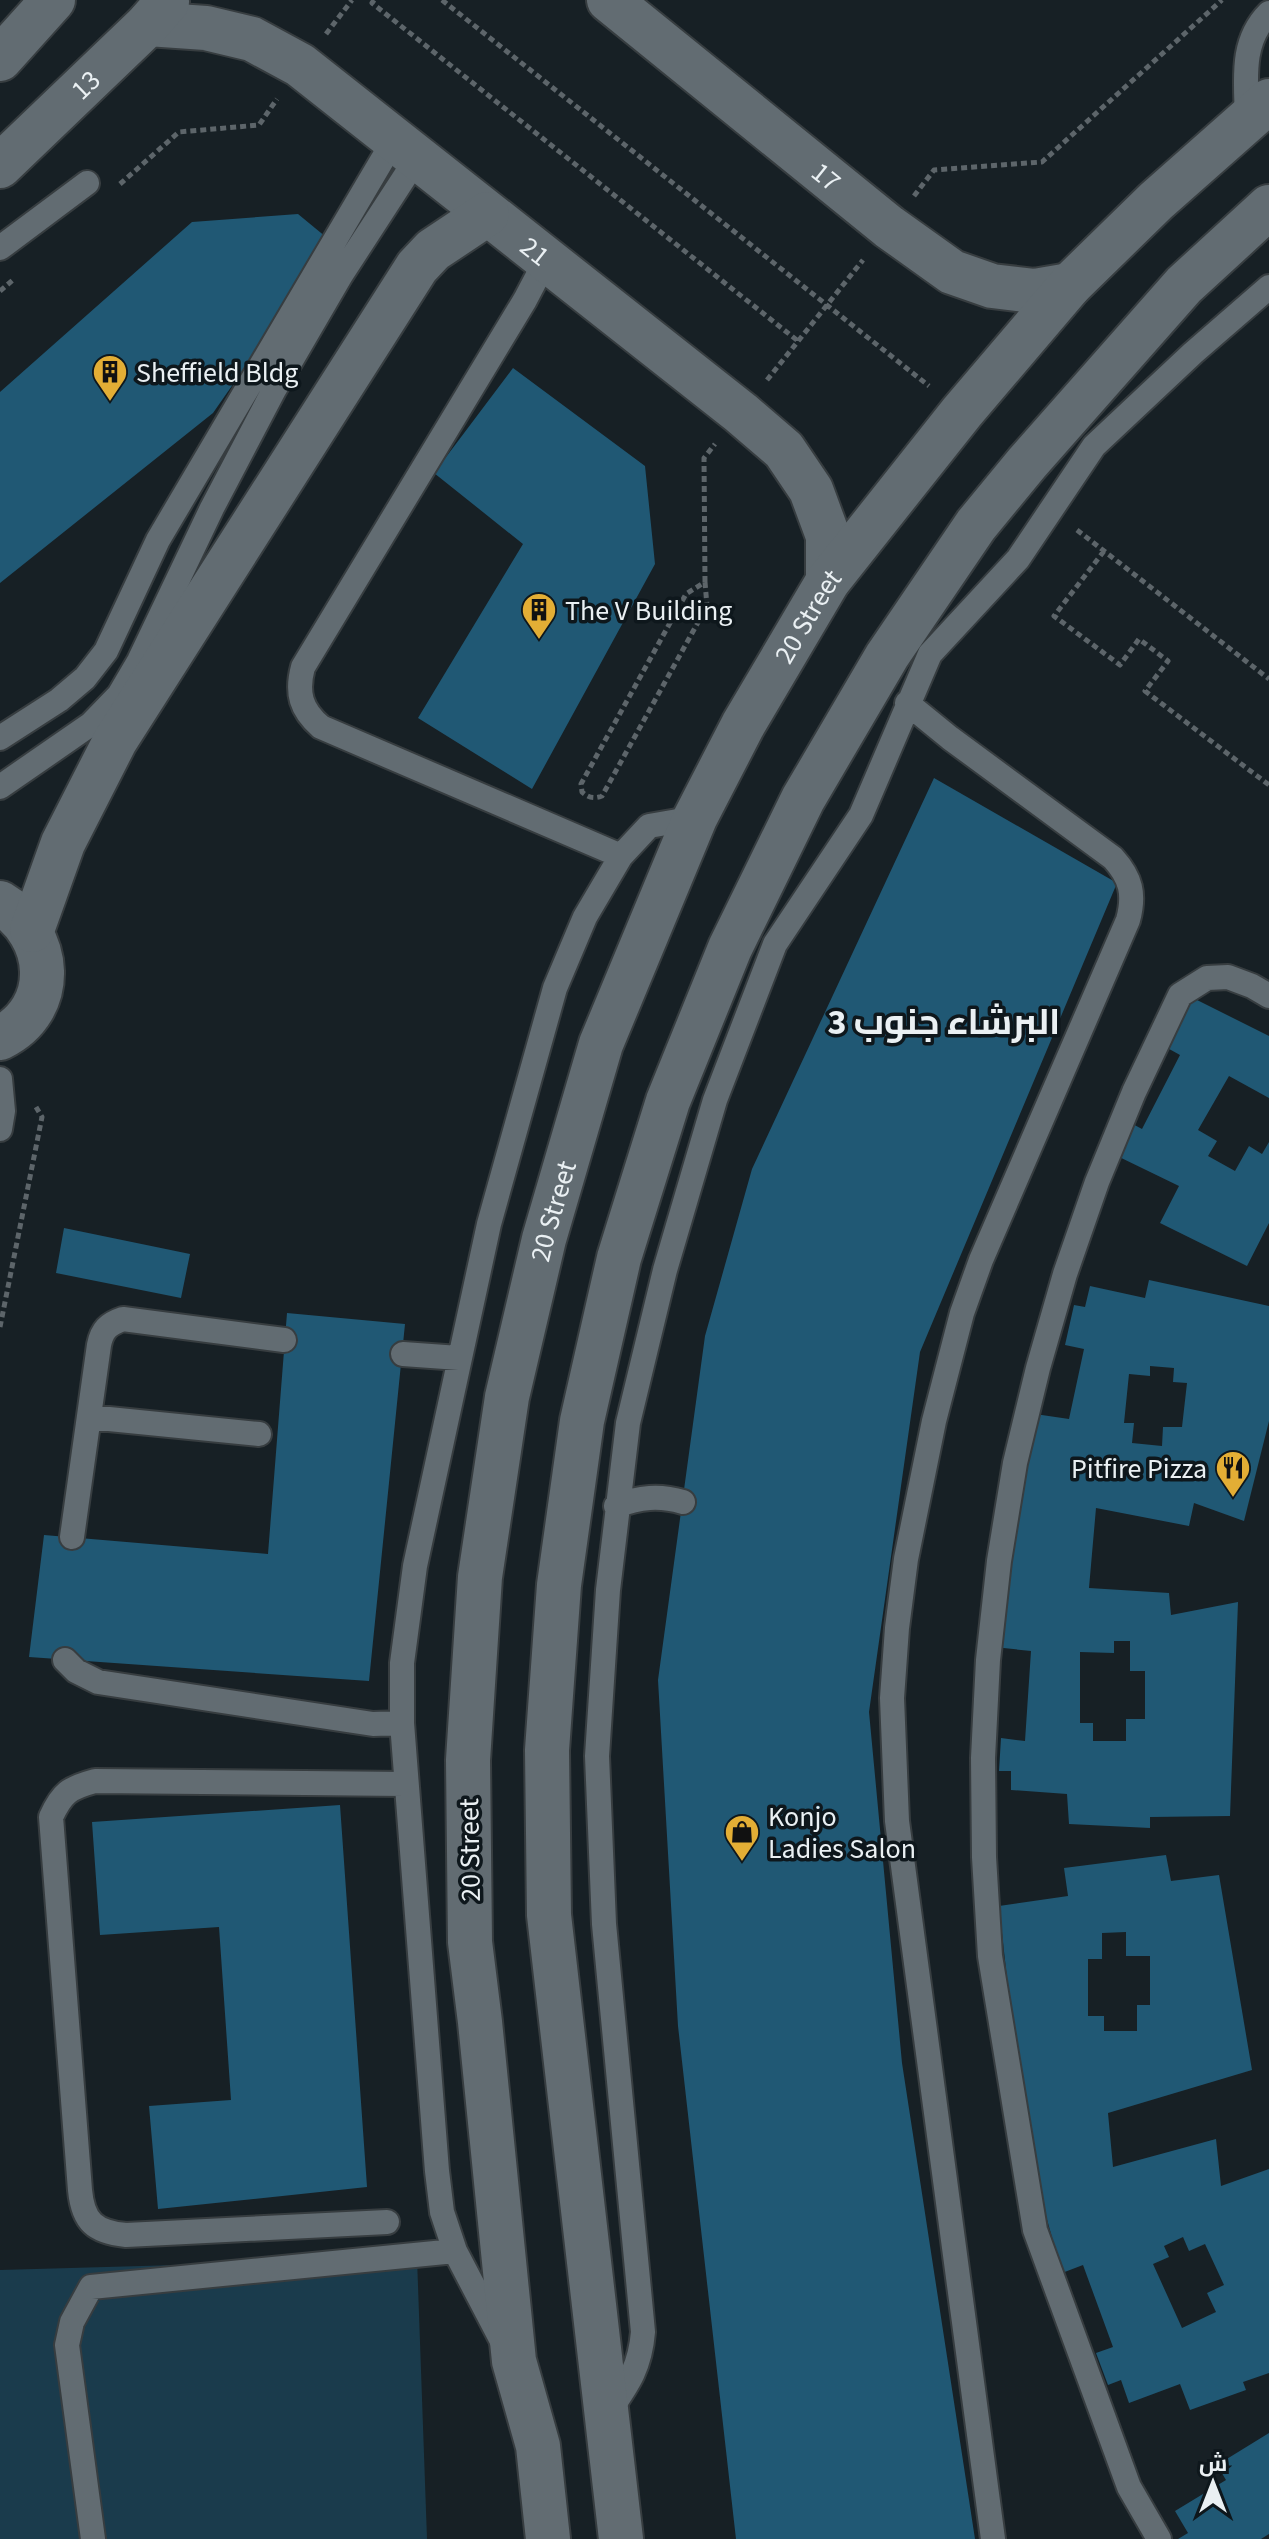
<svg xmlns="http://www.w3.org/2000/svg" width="1269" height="2539" viewBox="0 0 1269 2539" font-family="'Source Sans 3',Cairo,sans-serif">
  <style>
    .green { fill: #1a3b4c }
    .building { fill: #205874; fill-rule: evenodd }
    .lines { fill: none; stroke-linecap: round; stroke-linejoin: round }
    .service-casing { stroke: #373d40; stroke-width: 28 }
    .minor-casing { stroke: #373d40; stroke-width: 48 }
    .path { stroke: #5d656a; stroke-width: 5; stroke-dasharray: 6 4; stroke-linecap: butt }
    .service { stroke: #626c72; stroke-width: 24 }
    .minor { stroke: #626c72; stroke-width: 44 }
    .labels { text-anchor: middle; stroke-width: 7; stroke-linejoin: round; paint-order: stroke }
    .street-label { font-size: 28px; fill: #eaf0f3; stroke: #0e171c }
    .poi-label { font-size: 28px; fill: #eaf0f3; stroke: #0e171c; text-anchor: start }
    .district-label { font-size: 36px; font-weight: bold; fill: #eaf0f3; stroke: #0e171c }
  </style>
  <rect width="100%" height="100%" fill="#172025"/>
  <path class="green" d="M417,2258L427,2539H0V2270Z"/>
  <path class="building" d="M298,214L332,242L213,413L0,583V392L192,222Z
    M513,368L645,466L655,564L532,789L418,718L523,544L434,473Z
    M934,778L1117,883L920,1352L869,1712L902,2063L975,2539H736L678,2026L658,1680L705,1336L752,1169Z
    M1187,995L1269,1036V1098L1229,1076L1198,1130L1217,1141L1208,1156L1235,1171L1249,1146L1262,1154L1269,1142V1223L1247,1266L1160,1223L1179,1186L1111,1153L1127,1121L1142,1129L1180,1055L1162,1045Z
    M64,1228L190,1254L181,1298L56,1273Z
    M1149,1280L1269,1306V1421L1244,1521L1194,1503L1189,1526L1096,1508L1089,1588L1169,1593L1171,1615L1238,1602L1230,1816L1150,1817V1828L1069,1824L1067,1794L1011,1790V1771H999L1001,1738L1025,1741L1031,1651L994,1647L1035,1414L1069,1419L1084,1349L1065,1345L1074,1305L1085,1307L1090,1286L1145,1298ZM1150,1366L1174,1368L1173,1382L1187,1383L1182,1427H1163L1162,1446L1132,1443L1134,1423H1124L1129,1374L1150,1376ZM1114,1641H1130V1671H1145V1719H1126V1741H1093V1723H1080V1652L1114,1653Z
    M287,1313L405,1324L369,1681L29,1657L44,1535L268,1554Z
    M340,1805L367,2187L158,2209L149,2106L231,2100L219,1927L100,1935L92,1822Z
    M1166,1855L1171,1881L1219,1875L1252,2070L1108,2113L1113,2167L1216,2139L1221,2186L1269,2169V2373L1243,2382L1246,2390L1190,2410L1180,2384L1129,2403L1121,2380L1108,2385L1096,2353L1113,2347L1083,2265L1062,2273L1025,2141L999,1906L1068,1896L1064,1868ZM1126,1932V1956H1150V2005H1137V2031H1104V2016H1088V1959H1102V1933ZM1183,2237L1189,2251L1205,2244L1224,2285L1207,2293L1216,2312L1182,2328L1153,2264L1169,2257L1164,2246Z
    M1269,2433V2534L1261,2539H1178L1188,2533L1175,2511L1226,2480L1217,2465Z"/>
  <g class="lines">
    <defs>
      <path id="service" d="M1247,118C1246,80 1240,42 1269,13
        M0,248L87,183
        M546,260L525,300L303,667C296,693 301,710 321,727L621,856
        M907,703L950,738L1113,858C1131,878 1135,894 1128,920L981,1260L962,1313L934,1421L906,1559L897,1628L892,1698L897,1821L993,2539
        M0,738L59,700L85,678L106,651L158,540L394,140
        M0,787L91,724L119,695L139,661L212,508L274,390L341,275L417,158
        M0,1079L3,1111L0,1129
        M403,1354L459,1358
        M89,1417L259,1434
        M616,1506C640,1497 659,1495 683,1502
        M72,1537L99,1345C102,1330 108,1324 123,1319L284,1340
        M65,1660L76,1671L98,1682L373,1724L402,1723
        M387,2222L126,2235C95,2232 83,2222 80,2190L51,1817C62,1793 69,1788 95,1781L405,1784
        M502,2341L455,2251L442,2212L437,2171L402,1723V1663L415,1566L489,1224L555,988L585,917L621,856L649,826L695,818
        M608,2413C628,2384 640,2368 643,2332L604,1924L597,1756L608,1590L628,1423L665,1270L715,1100L775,944L861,815L930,654L1018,559L1094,446L1193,353L1269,287
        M93,2539L67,2345L72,2322L91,2287L455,2251
        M1159,2539L1129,2487L1035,2230L990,1956L984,1857L983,1758L988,1660L999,1561L1015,1463L1038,1368L1065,1274L1097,1182L1134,1092L1180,995L1207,978L1228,977L1252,986L1269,996"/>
      <g id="minor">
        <path id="s1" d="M609,0L889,227L952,272L992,286L1035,291L1070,285"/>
        <path id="s2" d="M148,24L206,28L252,39L300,65L741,413L784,450L811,490L828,536V581"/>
        <path d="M0,59L53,0"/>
        <path id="s3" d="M0,166L148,24L167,2"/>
        <path d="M0,903C53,934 59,1009 0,1038"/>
        <path d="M32,930L63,843L115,741L417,267L433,250L487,214"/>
        <path id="s4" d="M548,2539L538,2446L514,2361L480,2022L470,1942L468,1760L480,1577L507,1397L544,1239L601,1044L695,818L743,725L828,581L962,412L1070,285L1156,201L1269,101"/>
        <path d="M621,2539L549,1915L547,1750L559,1585L582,1421L619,1258L668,1101L730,948L803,799L887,656L976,525L1027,463L1184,285L1269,207"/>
      </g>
    </defs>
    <use href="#service" class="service-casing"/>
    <use href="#minor" class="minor-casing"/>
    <path class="path" d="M374,0L372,3L798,341
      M442,0L929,386
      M326,34L352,0
      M120,184L179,132L259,125L277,99
      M914,196L934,170L1042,162L1222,0
      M0,291L14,279
      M767,380L863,260
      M1077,530L1269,679
      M1104,551L1054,616L1120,665L1139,639L1168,661L1145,691L1269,785
      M705,582L704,458L715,444
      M705,582L707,606L602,796C594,799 589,798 582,792L581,784L686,594Z
      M0,1327L42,1117L36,1107"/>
    <use href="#service" class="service"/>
    <use href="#minor" class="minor"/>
  </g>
  <defs>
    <symbol id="building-pin" viewBox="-11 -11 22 30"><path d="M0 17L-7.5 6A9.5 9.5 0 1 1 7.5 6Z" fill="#e3ae35" stroke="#0e171c"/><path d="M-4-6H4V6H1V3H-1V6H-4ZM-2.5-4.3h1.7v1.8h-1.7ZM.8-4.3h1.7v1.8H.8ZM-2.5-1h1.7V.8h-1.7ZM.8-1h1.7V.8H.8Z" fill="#111"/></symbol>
    <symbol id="restaurant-pin" viewBox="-11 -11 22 30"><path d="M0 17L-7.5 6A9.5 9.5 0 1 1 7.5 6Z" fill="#e3ae35" stroke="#0e171c"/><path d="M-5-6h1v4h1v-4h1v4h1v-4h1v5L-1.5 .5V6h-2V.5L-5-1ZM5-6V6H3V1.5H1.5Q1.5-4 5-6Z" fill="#111"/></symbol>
    <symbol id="shop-pin" viewBox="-11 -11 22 30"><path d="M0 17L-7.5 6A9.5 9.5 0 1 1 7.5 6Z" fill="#e3ae35" stroke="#0e171c"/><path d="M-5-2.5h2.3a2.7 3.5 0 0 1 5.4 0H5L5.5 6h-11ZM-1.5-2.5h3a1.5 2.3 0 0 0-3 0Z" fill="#111"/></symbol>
  </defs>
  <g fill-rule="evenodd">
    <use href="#building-pin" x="90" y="352" width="40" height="54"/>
    <use href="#building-pin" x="519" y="590" width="40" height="54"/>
    <use href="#restaurant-pin" x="1213" y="1448" width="40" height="54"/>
    <use href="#shop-pin" x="722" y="1812" width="40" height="54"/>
  </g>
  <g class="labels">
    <g class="street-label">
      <text dy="10" stroke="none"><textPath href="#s3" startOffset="118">13</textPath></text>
      <text dy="10" stroke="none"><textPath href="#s1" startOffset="280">17</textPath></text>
      <text dy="10" stroke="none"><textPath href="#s2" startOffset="460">21</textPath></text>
      <text dy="10" stroke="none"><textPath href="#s4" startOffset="1992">20 Street</textPath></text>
      <text dy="10" stroke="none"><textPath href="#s4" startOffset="1342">20 Street</textPath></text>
      <text transform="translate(469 1850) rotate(-91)" y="10">20 Street</text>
    </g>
    <g class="poi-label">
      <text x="136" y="382">Sheffield Bldg</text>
      <text x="565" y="620">The V Building</text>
      <text x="1207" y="1478" text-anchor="end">Pitfire Pizza</text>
      <text x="768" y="1826">Konjo<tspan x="768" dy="32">Ladies Salon</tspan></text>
    </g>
    <g class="district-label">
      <text x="944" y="1034">البرشاء جنوب 3</text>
    </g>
  </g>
  <g transform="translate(1213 2483)" stroke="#0e171c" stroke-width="6" paint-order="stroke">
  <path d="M0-6L14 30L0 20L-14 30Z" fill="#eaf0f3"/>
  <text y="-12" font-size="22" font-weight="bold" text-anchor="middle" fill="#eaf0f3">ش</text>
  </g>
</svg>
